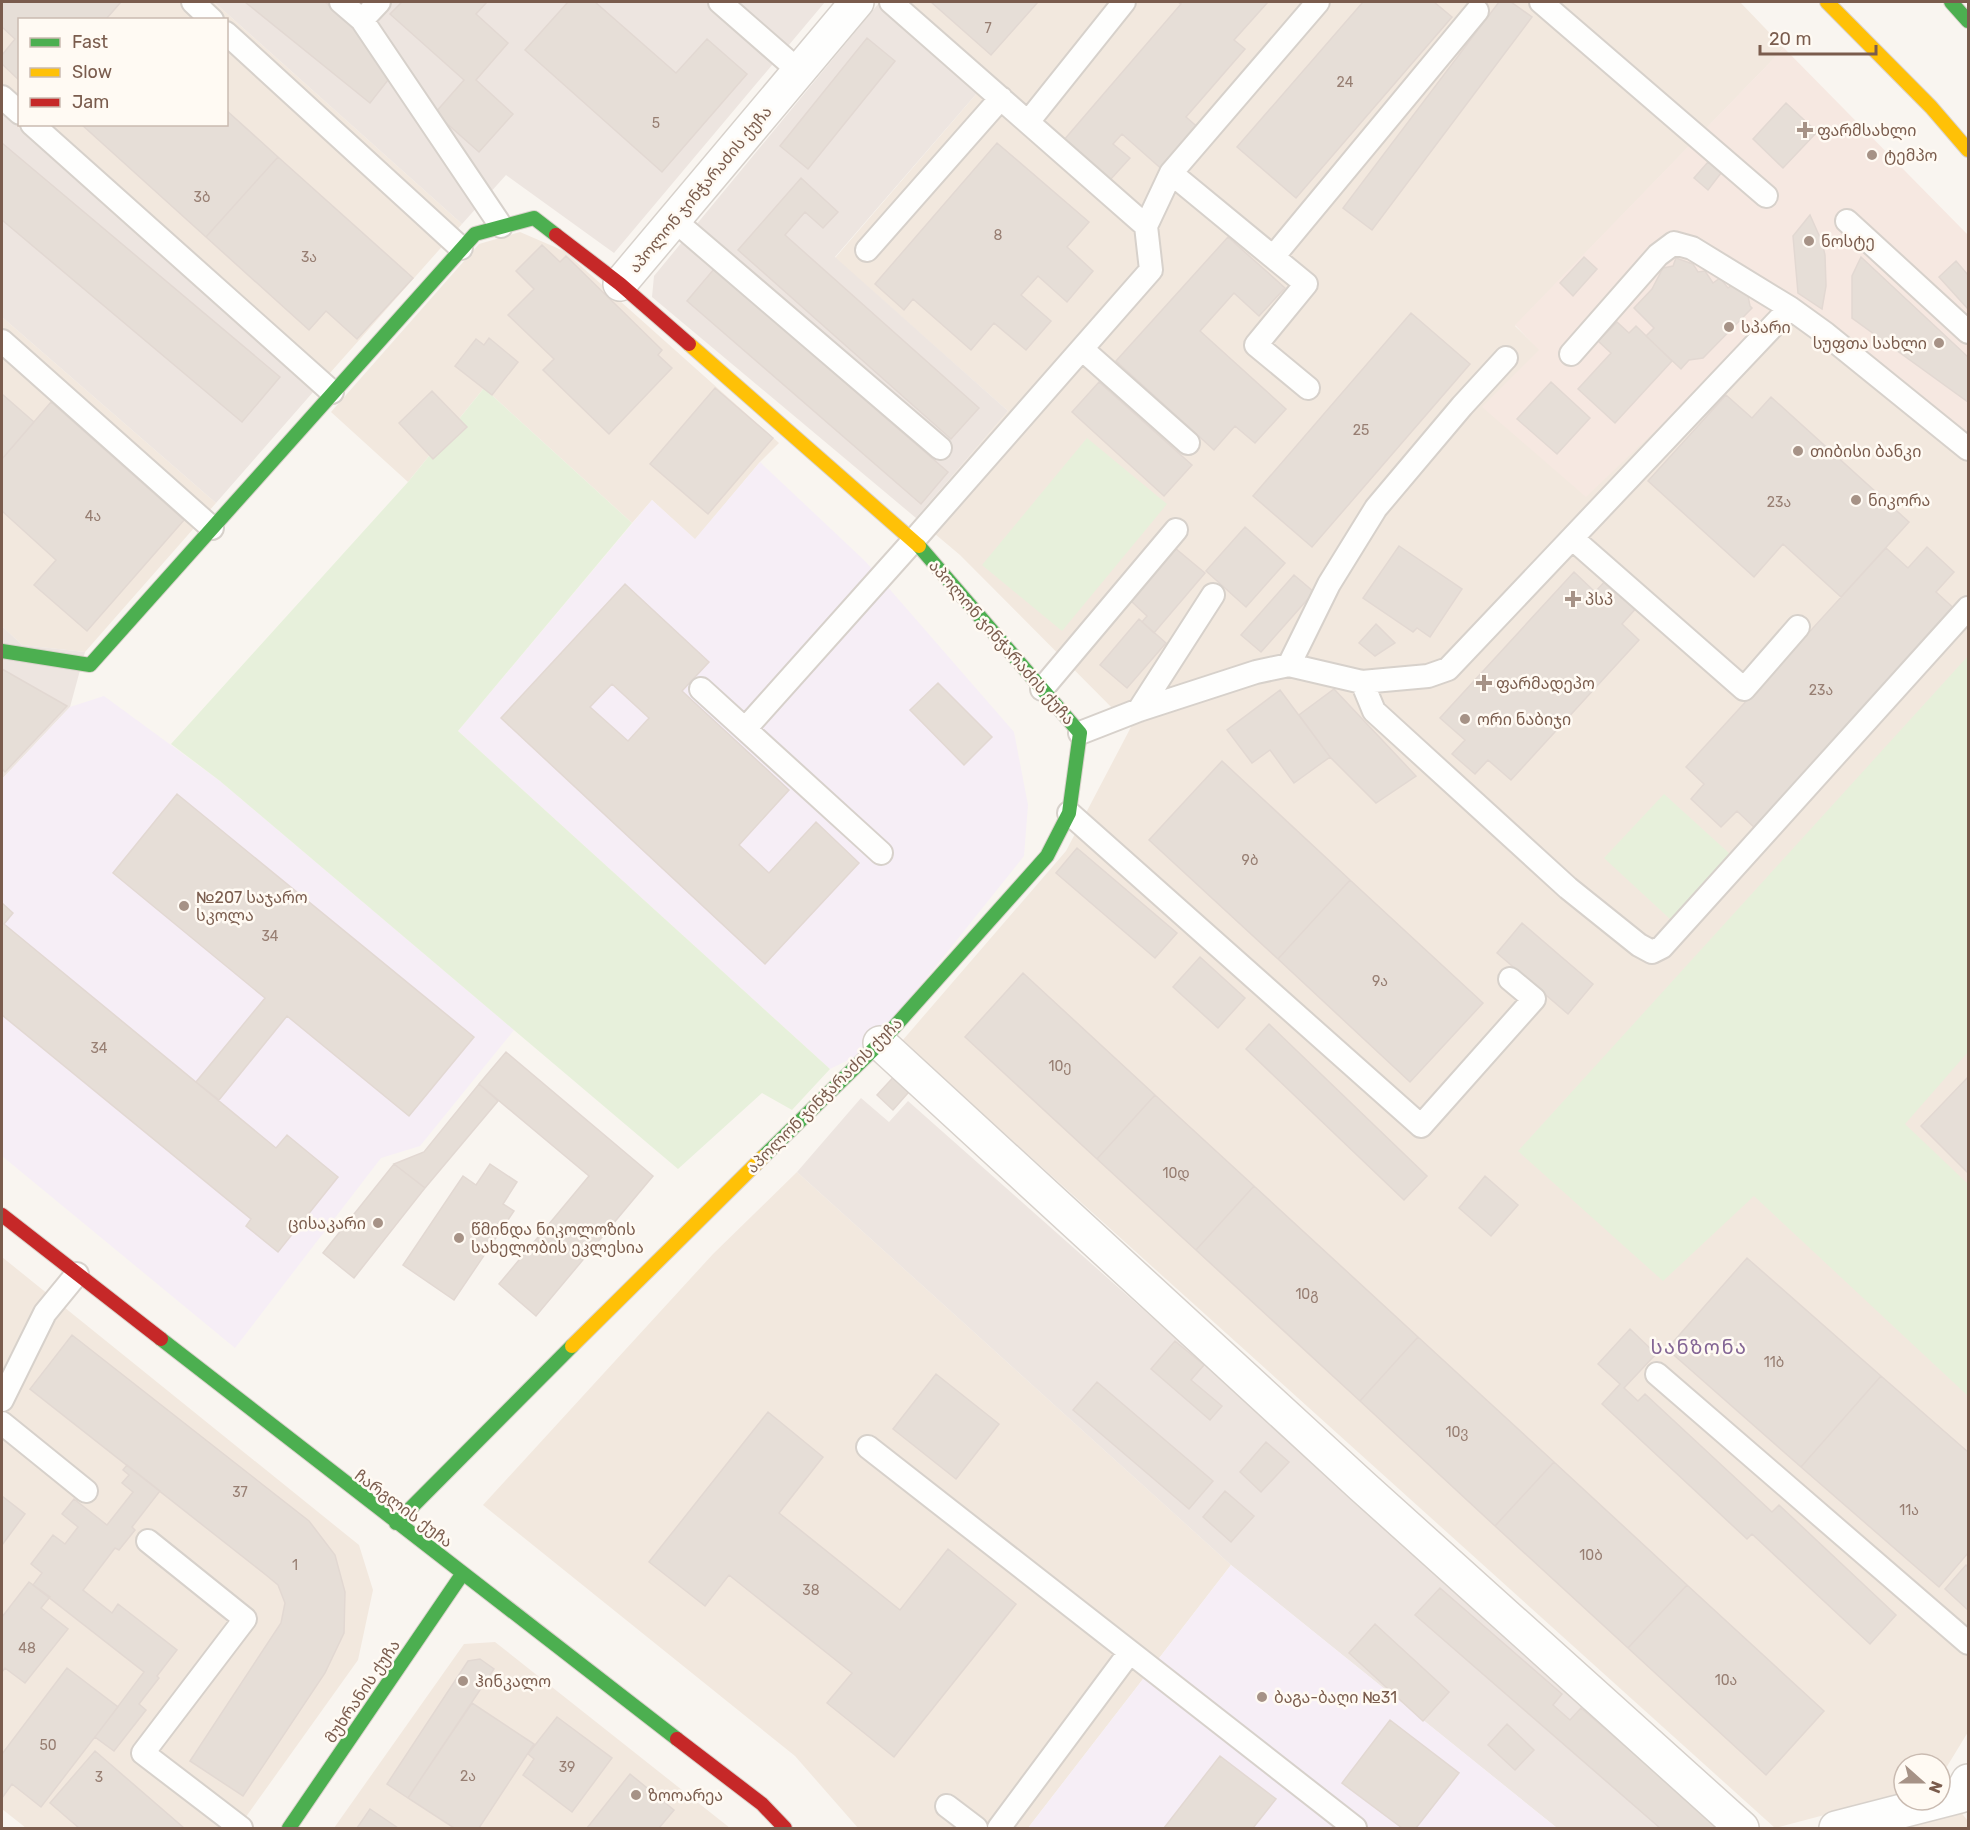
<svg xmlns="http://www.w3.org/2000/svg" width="1970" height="1830" viewBox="0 0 1970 1830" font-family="Rubik,'Noto Sans Georgian',sans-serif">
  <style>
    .residential { fill: #f2e8de; fill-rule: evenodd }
    .commercial { fill: #f6e8e1 }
    .industrial { fill: #ede5e0 }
    .education { fill: #f6eef6 }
    .green { fill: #e7f0db }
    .building { fill: #e6ded7; stroke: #e2d8d2; stroke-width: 1.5; fill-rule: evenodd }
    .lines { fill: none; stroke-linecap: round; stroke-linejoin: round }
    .lane-casing { stroke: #d7d1cb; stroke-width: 26 }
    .street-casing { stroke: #d7d1cb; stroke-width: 36 }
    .fast-casing { stroke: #d9d2cb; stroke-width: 16 }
    .slow-casing { stroke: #d9d2cb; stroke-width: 16 }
    .jam-casing { stroke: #d9d2cb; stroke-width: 16 }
    .lane { stroke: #fefefd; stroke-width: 22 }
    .street { stroke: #fefefd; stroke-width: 33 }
    .fast { stroke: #4caf50; stroke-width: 14 }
    .slow { stroke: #ffc107; stroke-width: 14 }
    .jam { stroke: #c62828; stroke-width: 14 }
    .poi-dot { fill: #a69286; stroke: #fffaf3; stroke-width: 2 }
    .labels { text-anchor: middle; stroke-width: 5; stroke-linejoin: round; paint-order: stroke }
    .number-label { font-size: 14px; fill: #977e72 }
    .poi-label { font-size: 16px; fill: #7a5c4d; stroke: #fffaf3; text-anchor: start }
    .street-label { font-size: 16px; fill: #7a5c4d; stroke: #fffaf3 }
    .quarter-label { font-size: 20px; letter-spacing: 1.5px; fill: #846695; stroke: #fffaf3 }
  </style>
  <rect width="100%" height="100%" fill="#f9f5f0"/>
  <path class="residential" d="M2,2H214L462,224L314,391L2,113ZM20,20H226V124H20Z
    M880,2H1740L1784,48L1515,326L1540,350L1789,302L1968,442V1732L1940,1778V1764H1904V1794L1775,1828L902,1041L1066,851L1131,727L960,555L916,518L1008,411L835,258L978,92L879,3Z
    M520,232L564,251L779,443L760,462L695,540L652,500L632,523L484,388L408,482L331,412L479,244Z
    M2,317L216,503L85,652L22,645L2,626Z
    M797,1172L1231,1565L1028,1828H858L795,1756L483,1505L713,1254Z
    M2,1257L359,1545L373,1590L358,1660L238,1828H26L2,1809Z
    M495,1642L730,1828H334L464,1644Z
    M1959,1810L1968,1821V1828H1878Z"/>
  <path class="commercial" d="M1784,48L1968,235V442L1790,302L1586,497L1482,407L1539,350L1515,325Z"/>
  <path class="industrial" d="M214,2H825L614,253L506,175L462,224Z
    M879,3L978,92L835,257L1008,411L916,518L652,297L654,276Z
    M2,113L314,391L216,503L2,317Z
    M2,626L22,645L85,652L70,707L2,779Z
    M861,1098L889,1122L908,1101L1728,1828H1557L1231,1565L797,1172Z"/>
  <path class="education" d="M760,462L866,562L1014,732L1028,805L1024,856L869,1050L830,1069L458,731L652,500L695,539Z
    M104,696L220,781L514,1030L420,1146L381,1158L235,1348L2,1156V779L70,707Z
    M1231,1565L1557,1828H1028Z"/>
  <path class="green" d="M484,388L632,523L458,731L830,1069L792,1110L762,1093L678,1169L220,781L171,744L408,482Z
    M1087,438L1167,504L1062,631L982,565Z
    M1968,656V1052L1905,1124L1968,1184V1396L1754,1196L1663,1281L1518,1151Z
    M1664,794L1730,854L1670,919L1604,858Z"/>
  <path class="building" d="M2,2H121L107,18L109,20H20V81L2,64V55L15,39L2,27Z
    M245,2H325L367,35L392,75L370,103Z
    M402,2H487L476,14L508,43L476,80L513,114L479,152L435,113L464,80L390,14Z
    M568,2H595L676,73L707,39L747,74L662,172L525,50Z
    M931,2H1038L991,55Z
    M1178,2H1268L1234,40L1245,49L1186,117L1201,130L1165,172L1122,134L1113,144L1130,158L1110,180L1064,140L1181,4Z
    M1363,2H1434L1452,17L1296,198L1237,147Z
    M1499,2H1511L1532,17L1372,230L1343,208Z
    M867,38L895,61L808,169L780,146Z
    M1786,103L1817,132L1783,168L1753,139Z
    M226,110L278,157L206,237L81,124H226Z
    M2,143L280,377L242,422L2,220Z
    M997,143L1089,222L1067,247L1093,271L1067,302L1038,276L1021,295L1051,321L1026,350L994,323L971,350L913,299L904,310L875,284Z
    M278,157L413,278L357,339L326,311L309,330L206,237Z
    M1708,162L1721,173L1708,190L1694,178Z
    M801,178L838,212L823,228L805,212L785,235L979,408L951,439L738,250Z
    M1810,215L1822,242L1825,255L1826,286L1822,309L1798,293L1793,236Z
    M1228,237L1285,288L1259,316L1234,293L1200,331L1286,409L1255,443L1235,426L1214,450L1116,361Z
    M542,245L560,262L566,256L662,350L658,355L672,368L609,434L543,370L554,359L508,315L534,289L516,271Z
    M1584,257L1597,269L1573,296L1560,283Z
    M1861,257L1968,357V402L1852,318V276Z
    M1676,258L1693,264L1698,272L1705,271L1713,283L1720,278L1728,288L1733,284L1747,291L1750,306L1752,308L1703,358L1689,360L1681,369L1646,336L1654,328L1634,308L1652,289L1663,268L1673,266Z
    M1956,261L1968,275V309L1939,277Z
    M714,269L948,472L921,504L687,301Z
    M1411,313L1470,364L1312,547L1253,496Z
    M1617,322L1629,333L1636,326L1672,361L1615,423L1578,389L1611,353L1598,341Z
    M489,338L518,362L492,395L455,366L476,339L484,345Z
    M1099,382L1192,465L1164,496L1072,412Z
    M1551,382L1590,418L1557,454L1517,419Z
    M715,388L773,438L708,514L650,464Z
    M432,391L467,427L433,459L399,423Z
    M2,394L34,422L2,459Z
    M1726,395L1752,418L1771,397L1909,522L1841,597L1783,544L1754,577L1648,481Z
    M51,402L184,520L87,631L34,585L56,560L2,511V459Z
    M1245,527L1285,563L1246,607L1206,571Z
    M1399,546L1462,589L1430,637L1417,628L1413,632L1363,598Z
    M1927,547L1954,572L1936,592L1958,612L1758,831L1737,811L1721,827L1691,799L1704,784L1686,767L1886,548L1908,568Z
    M1175,548L1205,573L1154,633L1142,622L1147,616L1130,600Z
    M1574,572L1595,592L1608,578L1638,606L1622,624L1639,640L1511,780L1488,760L1475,774L1452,754L1465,740L1440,718Z
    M1294,575L1314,592L1261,652L1241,635Z
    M625,584L709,662L682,691L789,790L739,845L769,873L816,822L859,863L765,964L501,718ZM612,684L649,718L628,741L590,707Z
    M1139,619L1166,643L1127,688L1100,665Z
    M1376,624L1395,643L1375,656L1359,643Z
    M2,669L67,706L5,772L2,769Z
    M938,683L992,737L964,765L910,710Z
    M1334,689L1416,776L1376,803L1330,757L1299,715Z
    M1280,690L1330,757L1294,783L1270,750L1252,763L1227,730Z
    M1222,761L1350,880L1278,959L1149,840Z
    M177,794L474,1037L409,1116L287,1016L219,1100L196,1082L265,998L113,873Z
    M1077,848L1177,933L1155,958L1056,873Z
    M1350,880L1483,1003L1410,1082L1278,959Z
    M2,903L13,913L4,924L276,1148L287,1135L338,1177L278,1252L246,1226L251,1219L2,1015Z
    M1522,923L1593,984L1568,1014L1497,953Z
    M1200,957L1245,998L1218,1028L1173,987Z
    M1023,973L1155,1095L1097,1159L965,1037Z
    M1269,1024L1427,1176L1404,1200L1246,1049Z
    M506,1052L653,1176L536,1316L499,1284L589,1176L479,1084Z
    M899,1071L915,1085L893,1110L877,1095Z
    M1968,1077V1173L1921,1126Z
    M479,1084L498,1101L425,1188L394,1164L424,1152Z
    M1155,1095L1254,1186L1196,1250L1097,1159Z
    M394,1164L425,1188L354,1278L323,1253Z
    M490,1164L517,1182L503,1204L514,1211L454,1300L403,1265L463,1176L476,1185Z
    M1485,1176L1518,1205L1491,1236L1459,1208Z
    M1254,1186L1418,1337L1360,1401L1196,1250Z
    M1747,1258L1881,1376L1801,1467L1667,1349Z
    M1630,1329L1656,1354L1624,1388L1638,1401L1645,1394L1772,1512L1779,1505L1896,1615L1870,1644L1752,1534L1747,1539L1602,1404L1620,1384L1598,1364Z
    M72,1335L309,1521L335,1555L345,1592L344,1633L325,1673L243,1796L190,1761L281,1623L285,1603L278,1585L266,1575L30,1389Z
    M1418,1337L1554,1462L1495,1526L1360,1401Z
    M1175,1341L1204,1365L1191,1380L1222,1406L1210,1420L1151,1369Z
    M936,1374L999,1424L956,1479L893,1429Z
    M1881,1376L1968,1452V1553L1939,1587L1801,1467Z
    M1097,1382L1213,1481L1189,1509L1073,1410Z
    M768,1412L823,1457L779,1513L900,1610L948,1549L1016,1604L894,1757L827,1703L852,1673L729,1575L705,1606L649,1562Z
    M1266,1442L1289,1462L1261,1492L1240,1472Z
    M1554,1462L1687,1585L1628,1648L1495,1526Z
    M127,1465L160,1491L132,1527L135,1530L119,1550L115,1548L83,1590L112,1613L118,1604L177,1650L157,1676L159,1678L139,1704L146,1710L114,1751L95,1737L144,1672L33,1585L42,1573L31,1564L53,1535L65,1544L78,1527L62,1514L74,1499L107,1525L133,1492L122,1483L129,1475L123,1470Z
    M1225,1491L1254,1516L1231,1542L1203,1517Z
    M2,1496L25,1514L2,1545Z
    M1966,1565L1968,1567V1610L1945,1589Z
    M29,1582L50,1597L41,1608L68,1629L25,1683L5,1668L2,1672V1617Z
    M1687,1585L1824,1711L1766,1775L1628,1648Z
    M1440,1588L1562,1694L1553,1705L1570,1720L1581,1708L1720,1828H1660L1415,1615Z
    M1375,1624L1449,1692L1423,1721L1349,1653Z
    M480,1659L494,1669L408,1798L387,1784L468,1661Z
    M67,1668L118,1707L41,1807L12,1784L2,1798V1754Z
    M472,1703L534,1744L479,1828H454L408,1798Z
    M557,1717L612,1758L572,1812L523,1775L534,1759L528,1754Z
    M1390,1720L1459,1773L1416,1828H1402L1342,1783Z
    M1507,1724L1534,1750L1515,1770L1488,1745Z
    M95,1751L184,1828H79L50,1803Z
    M1220,1756L1276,1799L1253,1828H1164Z
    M630,1774L674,1810L659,1828H587Z
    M370,1809L398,1828H357Z"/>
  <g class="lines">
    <defs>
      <path id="lane" d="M193,2L212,20
        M341,2L362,20L379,2
        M720,2L799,71
        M1541,2L1766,196
        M362,20L501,226
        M226,33L461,248
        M2,97L20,113
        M1028,122L1124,2
        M32,124L332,392
        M1171,173L1273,257L1477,11
        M674,220L940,448
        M1847,221L1968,332
        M1146,226L1171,173L1318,2
        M867,250L1001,98
        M1273,257L1306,284L1256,345L1308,388
        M2,341L212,528
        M1082,349L1188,443
        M1571,354L1658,255L1674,243L1692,248L1790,308L1826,334L1968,449
        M1573,539L1744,689L1798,627
        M1289,665L1329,584L1376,508L1462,406L1506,358
        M1362,682L1374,711L1568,888L1639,945L1652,952L1662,947L1968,608
        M701,689L881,853
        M1042,689L1176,530
        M1139,710L1213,595
        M745,729L914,540L1151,270L1146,226L891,2
        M1080,733L1139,710L1256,672L1289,665L1362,682L1428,676L1448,669L1790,308
        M1069,813L1421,1126L1534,999L1510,979
        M1657,1374L1968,1643
        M2,1400L45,1313L77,1274
        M2,1423L86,1491
        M868,1447L1355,1828
        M148,1541L245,1619L143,1753L241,1828
        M947,1806L976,1828
        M999,1828L1130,1652"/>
      <path id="street" d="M620,284L857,2
        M880,1043L1362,1486L1742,1828
        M1836,1828L1960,1796L1968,1781"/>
      <path id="fast" d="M1951,2L1968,21
        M2,651L90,665L475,234L534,218L556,235
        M763,1157L880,1043L1047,856L1069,813L1080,733L919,546
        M161,1339L677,1739
        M396,1523L572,1346
        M289,1828L463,1573"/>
      <path id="slow" d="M1827,2L1931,107L1968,150
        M689,344L919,546
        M572,1346L763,1157"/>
      <path id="jam" d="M556,235L620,284L689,344
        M2,1215L161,1339
        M677,1739L762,1804L785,1828"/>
    </defs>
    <use href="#lane" class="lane-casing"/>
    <use href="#street" class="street-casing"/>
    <use href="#fast" class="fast-casing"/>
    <use href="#slow" class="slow-casing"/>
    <use href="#jam" class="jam-casing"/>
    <use href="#lane" class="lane"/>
    <use href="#street" class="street"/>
    <use href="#fast" class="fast"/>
    <use href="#slow" class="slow"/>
    <use href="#jam" class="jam"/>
  </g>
  <g class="poi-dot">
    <path d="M1802 121h6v6h6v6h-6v6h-6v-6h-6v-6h6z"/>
    <circle cx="1872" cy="155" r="6"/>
    <circle cx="1809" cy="241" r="6"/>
    <circle cx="1729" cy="327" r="6"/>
    <circle cx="1939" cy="343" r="6"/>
    <circle cx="1798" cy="451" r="6"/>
    <circle cx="1856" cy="500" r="6"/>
    <path d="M1570 590h6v6h6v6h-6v6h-6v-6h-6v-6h6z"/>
    <path d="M1481 674h6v6h6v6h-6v6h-6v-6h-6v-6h6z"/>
    <circle cx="1465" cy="719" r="6"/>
    <circle cx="184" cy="906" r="6"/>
    <circle cx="378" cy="1223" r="6"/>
    <circle cx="459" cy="1238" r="6"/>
    <circle cx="463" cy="1681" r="6"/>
    <circle cx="1262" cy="1697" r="6"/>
    <circle cx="636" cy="1795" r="6"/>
  </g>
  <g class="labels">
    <g class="number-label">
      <text x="988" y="33">7</text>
      <text x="1345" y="87">24</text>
      <text x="656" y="128">5</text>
      <text x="202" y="202">3ბ</text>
      <text x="998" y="240">8</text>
      <text x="309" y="262">3ა</text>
      <text x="1361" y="435">25</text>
      <text x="1779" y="507">23ა</text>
      <text x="93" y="521">4ა</text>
      <text x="1821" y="695">23ა</text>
      <text x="1250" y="865">9ბ</text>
      <text x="270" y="941">34</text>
      <text x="1380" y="986">9ა</text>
      <text x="99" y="1053">34</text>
      <text x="1060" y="1071">10ე</text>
      <text x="1176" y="1178">10დ</text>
      <text x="1307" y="1299">10გ</text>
      <text x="1774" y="1367">11ბ</text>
      <text x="1457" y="1437">10ვ</text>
      <text x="240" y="1497">37</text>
      <text x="1909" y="1515">11ა</text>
      <text x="1591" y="1560">10ბ</text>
      <text x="295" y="1570">1</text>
      <text x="811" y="1595">38</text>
      <text x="27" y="1653">48</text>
      <text x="1726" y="1685">10ა</text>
      <text x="48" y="1750">50</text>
      <text x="567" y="1772">39</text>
      <text x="468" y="1781">2ა</text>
      <text x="99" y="1782">3</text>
    </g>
    <g class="poi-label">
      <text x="1817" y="136">ფარმსახლი</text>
      <text x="1884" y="161">ტემპო</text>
      <text x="1821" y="247">ნოსტე</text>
      <text x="1741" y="333">სპარი</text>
      <text x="1927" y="349" text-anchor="end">სუფთა სახლი</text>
      <text x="1810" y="457">თიბისი ბანკი</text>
      <text x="1868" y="506">ნიკორა</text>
      <text x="1585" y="605">პსპ</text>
      <text x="1496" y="689">ფარმადეპო</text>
      <text x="1477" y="725">ორი ნაბიჯი</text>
      <text x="196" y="903">№207 საჯარო<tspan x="196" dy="18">სკოლა</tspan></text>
      <text x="366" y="1229" text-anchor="end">ცისაკარი</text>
      <text x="471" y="1235">წმინდა ნიკოლოზის<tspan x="471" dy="18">სახელობის ეკლესია</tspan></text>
      <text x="475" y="1687">ჰინკალო</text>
      <text x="1274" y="1703">ბაგა-ბაღი №31</text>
      <text x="648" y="1801">ზოოარეა</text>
    </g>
    <g class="street-label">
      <text transform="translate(700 189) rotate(-50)" y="6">აპოლონ ჯინჭარაძის ქუჩა</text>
      <text transform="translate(1002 642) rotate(49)" y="6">აპოლონ ჯინჭარაძის ქუჩა</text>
      <text transform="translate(824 1095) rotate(-45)" y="6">აპოლონ ჯინჭარაძის ქუჩა</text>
      <text transform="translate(404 1508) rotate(37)" y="6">ჩარგლის ქუჩა</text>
      <text transform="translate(362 1691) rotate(-56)" y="6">მუხრანის ქუჩა</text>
    </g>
    <g class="quarter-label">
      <text x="1699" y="1354">სანზონა</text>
    </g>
  </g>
  <rect width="1970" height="1830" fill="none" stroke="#7a5c4d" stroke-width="6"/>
  <rect x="18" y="18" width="210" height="108" fill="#fffaf3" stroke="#cabbb1" stroke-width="1.5"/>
  <rect x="30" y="38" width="30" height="9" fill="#4caf50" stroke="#cabbb1" stroke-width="1.5"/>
  <text x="72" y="48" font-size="18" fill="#7a5c4d">Fast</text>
  <rect x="30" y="68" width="30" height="9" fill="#ffc107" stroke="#cabbb1" stroke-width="1.5"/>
  <text x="72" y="78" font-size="18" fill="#7a5c4d">Slow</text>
  <rect x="30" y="98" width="30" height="9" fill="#c62828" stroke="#cabbb1" stroke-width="1.5"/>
  <text x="72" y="108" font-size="18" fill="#7a5c4d">Jam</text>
  <g transform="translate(1922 1782) rotate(111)"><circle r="28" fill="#fffaf3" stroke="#cabbb1" stroke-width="1.5"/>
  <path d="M0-4.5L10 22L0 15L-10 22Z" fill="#a69286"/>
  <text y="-9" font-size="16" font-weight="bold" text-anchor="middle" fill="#7a5c4d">N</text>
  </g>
  <path d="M1760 45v9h116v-9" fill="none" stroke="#7a5c4d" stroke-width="3"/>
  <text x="1769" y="45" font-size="18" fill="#7a5c4d" stroke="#fffaf3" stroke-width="4.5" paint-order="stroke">20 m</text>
</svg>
